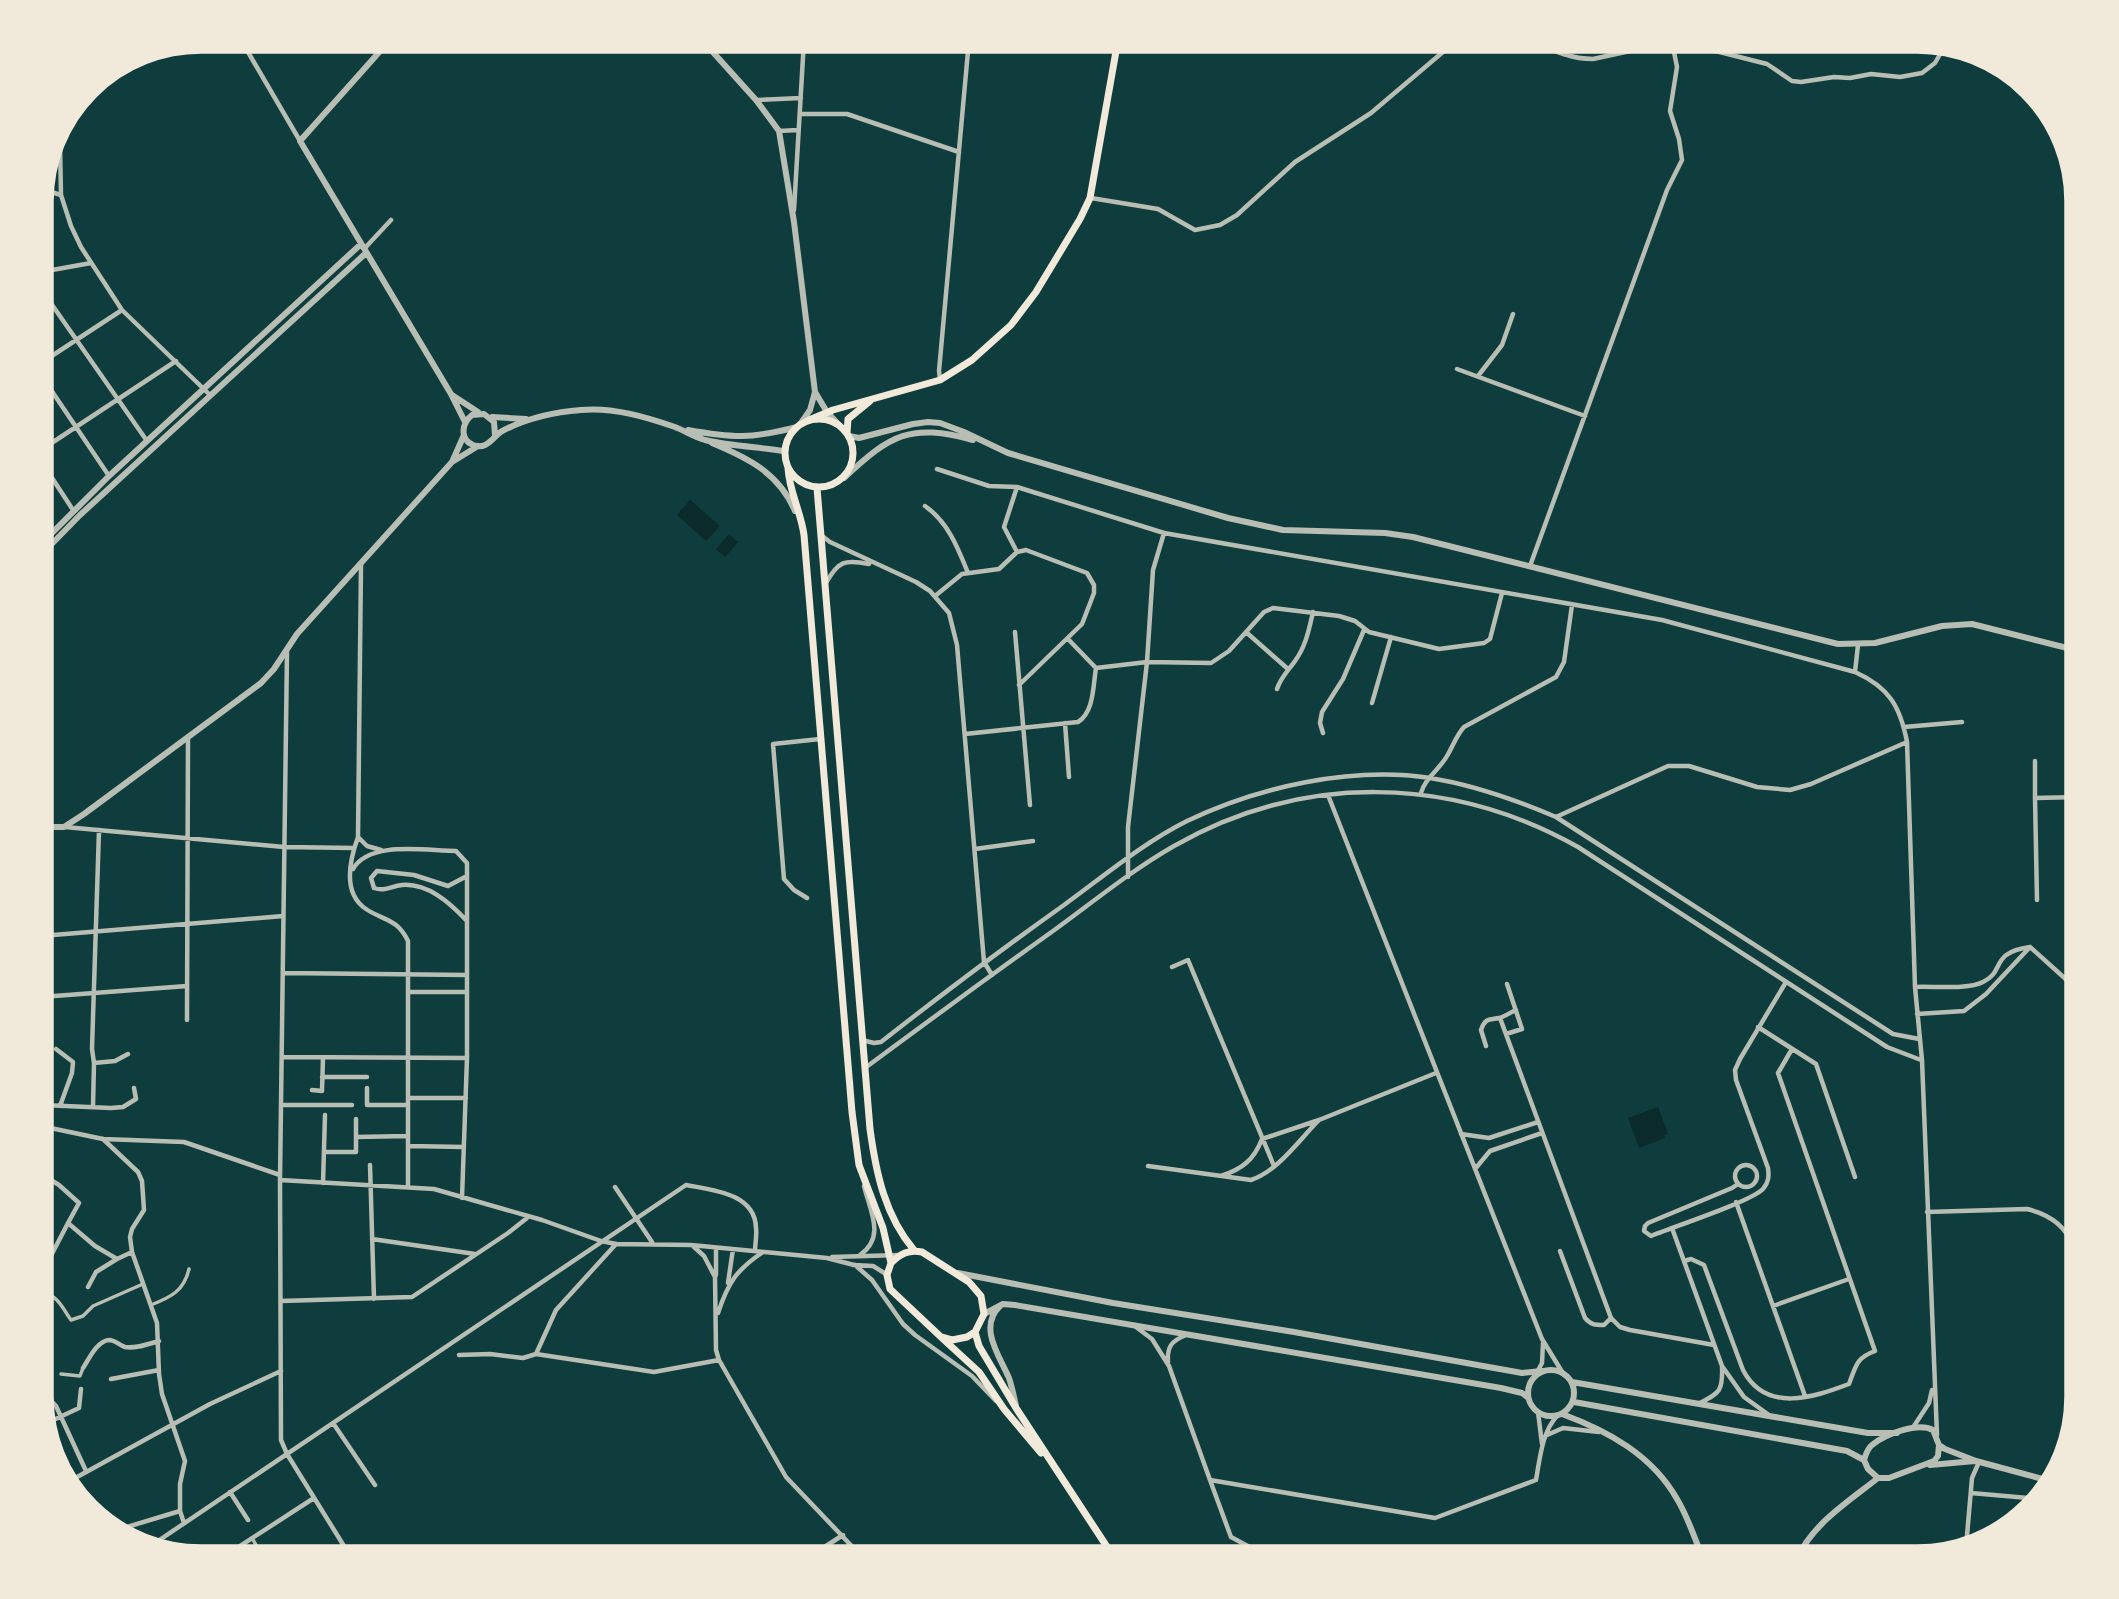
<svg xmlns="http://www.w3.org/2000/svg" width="2119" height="1599" viewBox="0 0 2119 1599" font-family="Figtree,sans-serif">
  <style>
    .water { fill: #0a2a2b }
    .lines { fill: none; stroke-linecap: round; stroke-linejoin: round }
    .pedestrian { stroke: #b8beb3; stroke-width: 3.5 }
    .minor { stroke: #b8beb3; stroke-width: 4.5 }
    .tertiary { stroke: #b8beb3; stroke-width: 6 }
    .secondary { stroke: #f1e9da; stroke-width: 7 }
    .rim { fill: none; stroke: #f1e9da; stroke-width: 3.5 }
  </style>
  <rect width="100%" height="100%" fill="#0f3d3e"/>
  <path class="water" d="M690,500L720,526L706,541L677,515Z
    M729,534L738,542L725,557L716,549Z
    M1658,1107L1668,1134L1664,1135L1665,1138L1639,1148L1628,1118Z"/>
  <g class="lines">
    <path class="pedestrian" d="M41,1293C59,1295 62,1308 71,1320L83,1316L93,1306L143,1284
      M151,1305C171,1297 184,1291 189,1269
      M61,1374L80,1376L83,1368
      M252,1538L264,1559"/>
    <path class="minor" d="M241,40L300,141
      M1529,40C1550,49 1569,59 1593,59L1672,42L1684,43L1767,64L1792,81L1801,82L1834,77L1850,78L1871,74L1900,77L1922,73L1935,63L1943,49
      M757,100L801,98
      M800,114H847L959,152
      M63,122L60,144L61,195L71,226L81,247L122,310L210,395
      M779,131L798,130
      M41,189L61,195
      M1091,198L1158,209L1195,230L1220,225L1237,215L1295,162L1371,113L1450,46L1476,40
      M794,210L804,40
      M364,249L391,220
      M41,272L91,263
      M41,289L147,441
      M41,363L122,310
      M1457,369L1585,416
      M41,375L109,476
      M1478,376L1502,345L1513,314
      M940,380L939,371L969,40
      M41,450L176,361
      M41,461L73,510
      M937,469L989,486L1017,487L1164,533
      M1017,487L1004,527L1017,552
      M925,506C948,522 958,548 968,573
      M821,535L830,542L916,582L930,591L949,613L957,645L984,962L992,975
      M361,565L358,837C350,859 342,893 366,909C384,921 397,918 408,941V1187
      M1530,566L1667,190L1682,160L1679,139L1670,111L1677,67L1672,42
      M826,583C838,561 845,559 869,564
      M935,596L962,574L999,569L1017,552L1026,550L1087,573L1094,585V593L1082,624L1019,685
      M1015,632L1030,805
      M1246,632L1288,669
      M1068,639L1096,668
      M287,652L280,1180L281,1440L287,1454L352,1559
      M1855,672L1858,645
      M1277,689C1281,677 1288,671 1295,661C1306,646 1309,629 1313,612
      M1372,703L1391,637
      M1065,723L1069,777
      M1904,727L1962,722
      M1323,733L1320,723L1322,712L1343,679L1364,630
      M965,734L1078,722C1094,712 1093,686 1096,668L1147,662L1211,663L1229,651L1264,612L1273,608L1339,616L1355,621L1369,632L1439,649L1484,643L1490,639L1502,593
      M2035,761V798
      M1421,793C1425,778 1439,770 1447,756C1453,746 1456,736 1464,727L1556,677L1564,662L1572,605
      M1328,795L1542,1339L1564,1375
      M1556,817L1668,766H1689L1757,787L1790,790L1811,784L1907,742
      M65,827L284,847L354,848
      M359,838L367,846L381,850
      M975,849L1033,841
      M353,869C370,840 426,851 456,851L467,863V1058L462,1198
      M1128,877V827L1147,662L1153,570L1164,533L1662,620L1855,672C1888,687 1900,705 1907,742L1915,987L1922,1060L1937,1435
      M807,898L794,890L784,879L773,744L820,739
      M2037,900L2035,798L2079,797
      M466,920C450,903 428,883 402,885C391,886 385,892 374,888L371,878L377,871L414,875L448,886L467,876
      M41,936L283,916
      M1172,967L1188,960L1274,1166
      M283,973L467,975
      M1915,987C1933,986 1968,990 1983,982C2006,971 1989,953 2030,947L2079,991
      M408,992H467
      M41,997L187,986
      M1917,1014L1964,1011L1986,994L2030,947
      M1500,1018L1611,1318L1620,1327L1630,1330L1714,1345
      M187,1020L188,738
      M1758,1027L1816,1064L1855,1177
      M1506,1034L1522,1029L1507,984
      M862,1040L874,1043L881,1042C941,995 1002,949 1064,905C1104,876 1143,843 1187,821C1258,787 1351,766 1430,778C1474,785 1516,800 1556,817L1893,1034L1919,1039
      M1486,1046L1481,1030C1485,1018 1489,1020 1499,1018C1504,1017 1511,1012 1516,1010
      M56,1049L73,1062L72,1073L60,1106
      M282,1057L467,1058
      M94,1063L92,1049L99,830
      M865,1068C927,1022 990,976 1053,931C1093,902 1132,870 1174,846C1302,773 1450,775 1578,847L1887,1047L1921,1060
      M322,1077H367
      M367,1088V1105H408
      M312,1090L322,1091L323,1058
      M408,1098H466
      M281,1105H352
      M41,1107L42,1105L111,1108L123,1107L136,1099L134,1088
      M93,1107L94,1063L115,1061L128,1054
      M41,1126L103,1139L184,1142L280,1175
      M1461,1134L1489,1138L1538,1122
      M356,1137L408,1136
      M103,1139L138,1172L142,1181L144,1210L132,1229L130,1237L132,1252L157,1323L159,1374L162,1394L185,1461L180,1484V1511L184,1523
      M408,1146L464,1147
      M324,1152H356V1119
      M370,1165L374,1299
      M1735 1176a11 11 0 1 1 22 0a11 11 0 1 1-22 0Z
      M1148,1166L1251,1180C1278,1171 1299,1140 1319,1120
      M1475,1169L1490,1151L1542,1133
      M41,1174L59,1185L79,1203L68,1223L95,1246L117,1259L132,1252
      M1221,1176C1242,1169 1254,1160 1262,1139L1319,1120L1436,1073
      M280,1180L434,1189L542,1220L601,1241L616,1244L691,1245L827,1258L854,1265L873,1266L886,1274
      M323,1183L325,1115
      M1738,1184L1732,1188L1648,1223L1645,1226L1644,1231L1651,1236C1673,1227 1750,1202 1763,1189C1769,1182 1769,1176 1768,1168L1736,1080L1735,1070L1740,1059L1786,982
      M615,1187L652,1242
      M1736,1202L1805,1396
      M1927,1212L2027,1209C2105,1228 2065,1304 2079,1357
      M1672,1228L1722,1366L1744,1397L1769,1415
      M372,1239L475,1254
      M693,1246L704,1256L715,1277L716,1350L719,1360L786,1477L864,1559
      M1560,1251L1585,1318C1591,1325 1595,1325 1604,1325L1611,1318
      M860,1255C886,1237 870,1211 864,1186
      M832,1257L900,1255
      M1684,1261L1691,1259L1704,1265L1743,1370C1766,1414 1814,1397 1849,1384C1856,1366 1856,1358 1875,1351L1778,1073L1792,1049
      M855,1265L872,1280L903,1324L915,1335L972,1376L996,1401
      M41,1275L68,1223
      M716,1275V1248
      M728,1283L733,1249
      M88,1287L96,1272L117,1259
      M281,1301L412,1297L508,1233L527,1218
      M41,1304L50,1328
      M1773,1306L1849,1279
      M718,1313C728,1283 736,1270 763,1252
      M1136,1327L1152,1339L1169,1366L1210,1480L1435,1518L1536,1480C1540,1458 1542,1431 1558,1415
      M536,1354L556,1310L616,1244
      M459,1355L490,1354L523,1358L536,1354L654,1372L719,1360
      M1168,1362C1167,1347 1171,1341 1186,1335
      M83,1368C89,1359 97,1341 109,1340C115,1340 119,1345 125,1347C136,1349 148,1344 159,1341
      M1535,1376L1542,1363L1543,1343
      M111,1379L159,1370
      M41,1390L56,1406L86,1471
      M1698,1404C1719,1393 1723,1392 1722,1367
      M1538,1412L1542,1444
      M333,1423L375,1485
      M45,1424L79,1408L81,1389
      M1914,1426L1929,1403L1932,1390
      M1547,1435L1563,1428L1599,1432
      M1210,1480L1231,1537L1272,1559
      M68,1482L210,1404L281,1371
      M230,1492L248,1520
      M1971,1493L2041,1499
      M117,1530L180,1511
      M155,1543L686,1185C712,1190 755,1193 756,1228C757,1236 755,1244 755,1251
      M1966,1547L1972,1478L1979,1462
      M176,1550H177
      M220,1559L314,1498
      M806,1559L843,1535"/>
    <path class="tertiary" d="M390,40L300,141L451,394L465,422
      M702,40L756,100L779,131L794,222L815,392L810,410L801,423
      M815,392L827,412L841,427
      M452,395L478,412
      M492,417L526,419
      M688,430C733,438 751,439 797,427
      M495,435L494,422L484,414L472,415C462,423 459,439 473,445C488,451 493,435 504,430C528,418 555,412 581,410C613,407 646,417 675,427C685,431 695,437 705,440C730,446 758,447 784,451
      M849,436L859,438L913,424L928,422L940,423L964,432L1008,453L1228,518L1283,530L1385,533L1413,537L1838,644L1875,643L1942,626L1972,624L2079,651
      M712,443C748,458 779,473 795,511
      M452,462L464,435
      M844,478C891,434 910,423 973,440
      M41,544L109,476L361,244
      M41,555L80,515L366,253
      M41,827H64L84,814L261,683L274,669L297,634L452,462L478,446
      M958,1273L1113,1303L1294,1332L1522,1373L1542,1371
      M1000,1306C978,1327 999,1355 1009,1378C1012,1387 1014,1397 1016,1406
      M984,1314L1003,1304L1015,1305L1501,1388L1522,1393L1527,1397
      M1528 1393a23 23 0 1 1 46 0a23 23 0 1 1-46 0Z
      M1572,1382L1868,1433H1897
      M1574,1402L1847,1451L1864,1460
      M1562,1414C1608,1431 1652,1455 1677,1499C1688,1517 1695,1539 1703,1559
      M1939,1445L1938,1456L1934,1461L1889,1478H1878L1868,1469L1864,1460C1866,1454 1867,1449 1872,1445C1885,1434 1918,1422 1933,1430L1939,1445L1945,1449L1976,1461L2050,1481
      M1930,1465L1975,1461
      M1797,1559C1812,1524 1849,1501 1878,1478"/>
    <path class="secondary" d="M785 453a34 34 0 1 1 68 0a34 34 0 1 1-68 0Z
      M809,420L833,410L940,380L972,360L1011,325L1036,292L1080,219L1090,198L1118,40
      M847,433L848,419L870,401
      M788,468C789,491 801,512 804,535L852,1112L859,1165L883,1228L891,1263L887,1275L890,1289L941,1337L952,1340L967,1337L975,1332L984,1314L981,1296L969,1282L922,1252C909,1249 900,1254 891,1263
      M817,488L870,1129C876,1173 885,1216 914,1250
      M975,1332L979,1346L1016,1408L1115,1559
      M942,1338L979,1372L1004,1409L1041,1453"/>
  </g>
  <path d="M0 0H2119V1599H0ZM201 52H1917A149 149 0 0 1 2066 201V1397A149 149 0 0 1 1917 1546H201A149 149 0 0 1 52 1397V201A149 149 0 0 1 201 52Z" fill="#f1e9da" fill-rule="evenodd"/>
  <path class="rim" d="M201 52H1917A149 149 0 0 1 2066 201V1397A149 149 0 0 1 1917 1546H201A149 149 0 0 1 52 1397V201A149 149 0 0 1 201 52Z"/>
</svg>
